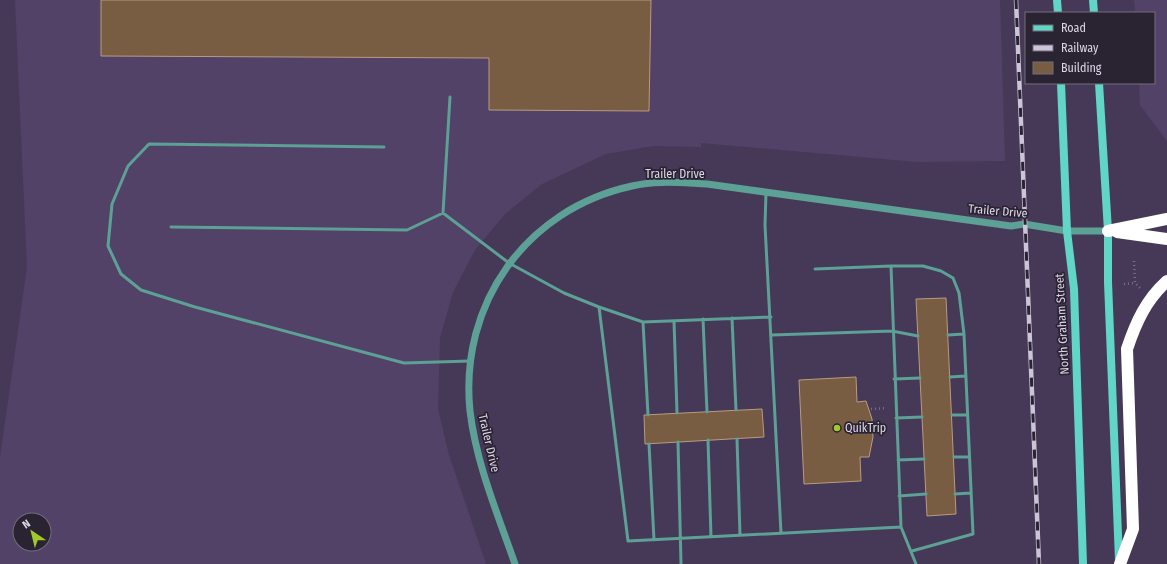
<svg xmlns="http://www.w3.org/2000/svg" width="1167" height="564" viewBox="0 0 1167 564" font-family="'Fira Sans Condensed',sans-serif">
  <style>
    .built { fill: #524267; fill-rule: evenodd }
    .building { fill: #795d43; stroke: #b99b7f }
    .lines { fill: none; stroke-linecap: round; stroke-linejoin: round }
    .path { stroke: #796e89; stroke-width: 2.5; stroke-dasharray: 1 3; stroke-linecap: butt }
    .service { stroke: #5ca096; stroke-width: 3 }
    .tertiary { stroke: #5ca096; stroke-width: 7 }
    .secondary { stroke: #61d6c7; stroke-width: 8 }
    .motorway { stroke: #fff; stroke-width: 12 }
    .rail-casing { stroke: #ccc4d8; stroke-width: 4.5 }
    .rail { stroke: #2a2432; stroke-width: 3; stroke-dasharray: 9; stroke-linecap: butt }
    .poi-dot { fill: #a1c92a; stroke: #2a2432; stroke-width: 1.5 }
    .labels { text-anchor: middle; stroke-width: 3.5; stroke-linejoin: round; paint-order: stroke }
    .street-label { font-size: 12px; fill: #ded7ea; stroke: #2a2432 }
    .poi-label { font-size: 12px; fill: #ded7ea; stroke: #2a2432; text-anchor: start }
  </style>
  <rect width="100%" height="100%" fill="#463958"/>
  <path class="built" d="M15,0H1000L1005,161L917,162L701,143V147L653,146L606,154L542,184L505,214L475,250L453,292L440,338L438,409L449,455L486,564H0V458L27,267ZM20,520H44V544H20Z
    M1134,0H1167V141L1140,105L1139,83H1154V13H1135Z"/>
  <path class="building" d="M101,0H651L649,111L489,110V58L101,56Z
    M946,298L956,514L927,516L916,299Z
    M856,377L857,402L866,401L872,419L873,437L869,457H860L861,481L804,484L799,380Z
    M762,409L764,437L645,444L644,415Z"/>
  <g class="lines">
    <path class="path" d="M1134,261L1135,283L1140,288
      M1124,284L1135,283
      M871,409L886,408"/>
    <path class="service" d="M384,147L149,144L128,166L112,204L108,246L121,274L141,290L195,307L404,363L470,361
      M766,193L765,225L781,533
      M443,213L450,97
      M171,227L407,230L443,213L509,263L564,293L599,307L643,322L771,317
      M891,266H923L941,271L953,278L959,293L964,334L973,534L912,551
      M815,269L891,266L901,527L916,564
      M599,307L628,541L901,527
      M732,318L736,410
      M703,319L707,412
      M674,321L677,413
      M643,322L648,415
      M772,335L892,331L918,336
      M948,335L964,334
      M950,377L965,376
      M894,379L920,378
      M952,415H967
      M896,418L922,417
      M737,439L740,535
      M708,440L711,537
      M678,442L681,564
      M649,444L654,540
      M954,457H969
      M898,460L924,459
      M955,494L971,493
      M899,496L926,494"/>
    <path class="tertiary" d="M515,564C498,515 476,463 470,411C459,304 526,209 632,186C657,180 682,183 707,184L1011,226L1024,224L1067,231H1108"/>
    <path class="secondary" d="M1057,0L1058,13
      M1093,0L1094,13
      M1061,83L1067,231L1074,289L1083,564
      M1099,83L1108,231V282L1119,560"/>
    <path class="motorway" d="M1108,231L1167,219
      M1117,232L1167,239
      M1120,564L1133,529L1127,349C1136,322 1146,300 1167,281"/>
    <defs>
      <path id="rail" d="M1016,0L1039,564"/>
    </defs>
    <use href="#rail" class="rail-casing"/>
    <use href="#rail" class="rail"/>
  </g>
  <circle class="poi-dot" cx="837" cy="428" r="4"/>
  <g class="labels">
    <g class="street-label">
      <text x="675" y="178">Trailer Drive</text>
      <text transform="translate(998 211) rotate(5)" y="4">Trailer Drive</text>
      <text transform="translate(1062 324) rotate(-93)" y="4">North Graham Street</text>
      <text transform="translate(489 443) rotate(77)" y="4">Trailer Drive</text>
    </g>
    <g class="poi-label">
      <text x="845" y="432">QuikTrip</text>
    </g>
  </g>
  <rect x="1025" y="12" width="130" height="72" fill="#2a2432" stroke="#726c7c"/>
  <rect x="1033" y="25" width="20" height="6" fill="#61d6c7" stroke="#726c7c"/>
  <text x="1061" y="32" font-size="12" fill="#ded7ea">Road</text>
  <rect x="1033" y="45" width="20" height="6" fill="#ccc4d8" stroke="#726c7c"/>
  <text x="1061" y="52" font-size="12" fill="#ded7ea">Railway</text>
  <rect x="1033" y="62" width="20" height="12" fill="#795d43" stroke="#726c7c"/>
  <text x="1061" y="72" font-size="12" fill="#ded7ea">Building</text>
  <g transform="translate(32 532) rotate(325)"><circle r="19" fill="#2a2432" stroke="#726c7c"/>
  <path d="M0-3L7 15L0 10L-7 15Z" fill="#a1c92a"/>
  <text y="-6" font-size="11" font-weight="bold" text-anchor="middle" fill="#ded7ea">N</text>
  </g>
</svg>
